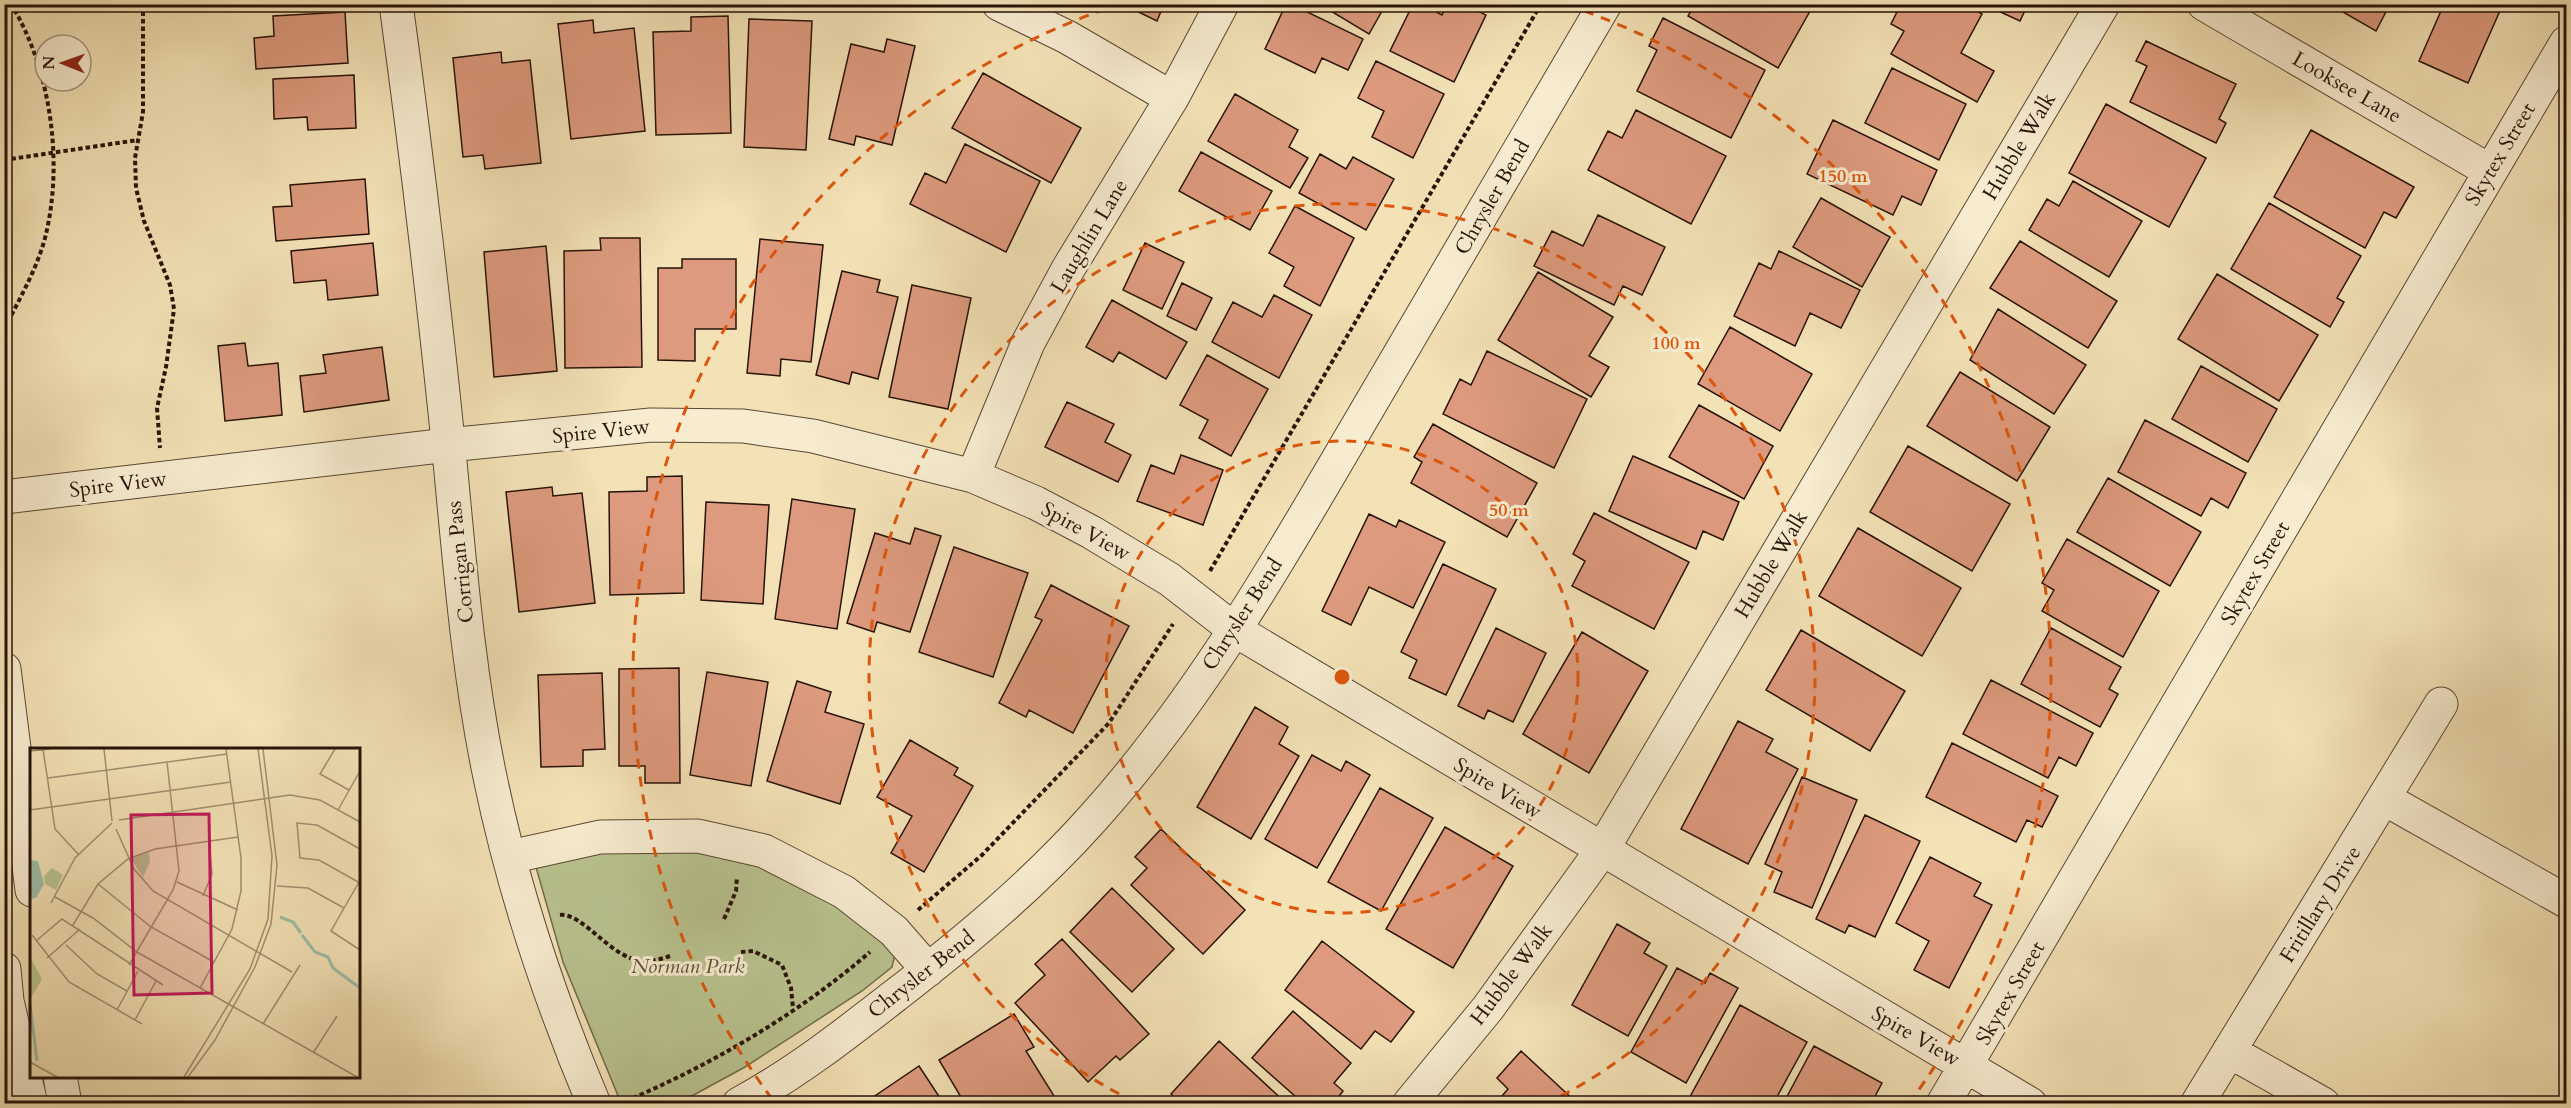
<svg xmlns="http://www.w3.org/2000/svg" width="2571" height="1108" viewBox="0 0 2571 1108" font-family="Cardo,serif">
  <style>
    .green { fill: #b9c38f; stroke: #706b4c; stroke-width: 1.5 }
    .building { fill: #dd9a7e; stroke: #281309; stroke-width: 1.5 }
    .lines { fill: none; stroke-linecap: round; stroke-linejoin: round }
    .minor-casing { stroke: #5b4734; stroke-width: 35 }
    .path { stroke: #281309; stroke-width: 4; stroke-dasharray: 4.5 3; stroke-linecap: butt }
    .minor { stroke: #f7ecd0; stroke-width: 33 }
    .ring { fill: none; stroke: #de560c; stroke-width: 3; stroke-dasharray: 10 8 }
    .labels { text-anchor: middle; stroke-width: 6; stroke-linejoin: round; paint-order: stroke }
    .street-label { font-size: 21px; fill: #281309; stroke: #f7ecd0 }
    .park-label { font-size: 21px; font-style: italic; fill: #5b5138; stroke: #f7ecd0 }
    .inset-river { fill: none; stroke: #9cbeaa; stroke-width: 3 }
    .inset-road { fill: none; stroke: #a28f71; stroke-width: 1.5 }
    .view { fill: #c2185b; fill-opacity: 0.15; stroke: #c2185b; stroke-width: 3 }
    .inset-edge { fill: none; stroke: #281309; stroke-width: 3 }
    .centre { fill: #de560c; stroke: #f7ecd0; stroke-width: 3 }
    .ring-label { font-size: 18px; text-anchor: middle; font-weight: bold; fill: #de560c; stroke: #f7ecd0; stroke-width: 6; stroke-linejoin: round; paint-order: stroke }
  </style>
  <rect width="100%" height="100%" fill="#f3e2b6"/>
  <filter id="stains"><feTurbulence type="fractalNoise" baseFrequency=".00333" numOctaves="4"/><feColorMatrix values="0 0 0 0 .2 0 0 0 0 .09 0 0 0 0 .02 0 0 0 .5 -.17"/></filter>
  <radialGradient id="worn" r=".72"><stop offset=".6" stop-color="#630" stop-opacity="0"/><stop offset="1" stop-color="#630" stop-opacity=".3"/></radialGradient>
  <path class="green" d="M684,846L767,867L867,923L895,954L892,967L862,991L745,1067L679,1103H621L563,962L536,867L597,850Z"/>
  <path class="building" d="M1122,4H1164L1157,21Z
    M1286,4H1291L1363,39L1348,70L1322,58L1315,73L1265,49Z
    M1319,4H1386L1369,34Z
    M1413,4H1421L1442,15L1447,4H1464L1486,15L1454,82L1390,51Z
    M1695,4H1814L1778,68L1688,16Z
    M1901,4H1966L1982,14L1961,53L1994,71L1977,102L1891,54L1904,31L1891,24Z
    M1983,4H2028L2020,21Z
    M2329,4H2390L2376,31Z
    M2444,4H2503L2468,83L2419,61Z
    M345,12L348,63L256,69L254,38L274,36L273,16Z
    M728,16L731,133L656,135L653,32L691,31V17Z
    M1663,18L1765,70L1731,138L1637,91L1657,50L1649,46Z
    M749,19L812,21L806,150L744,147Z
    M593,20L594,33L634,28L645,131L571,139L558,24Z
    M887,39L915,46L892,145L856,136L854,145L829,139L851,44L884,52Z
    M2146,41L2236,84L2219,119L2226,123L2216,143L2130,102L2147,66L2136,61Z
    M501,52L502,63L530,60L541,163L485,169L483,155L463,157L453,58Z
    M1376,61L1444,94L1413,158L1372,137L1384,111L1358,98Z
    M1892,68L1966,104L1939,160L1865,123Z
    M983,73L1081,128L1051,183L952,128Z
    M354,75L356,128L308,130L307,117L274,119L273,79Z
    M1235,94L1298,130L1289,147L1308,158L1290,188L1208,141Z
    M2106,104L2206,158L2169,227L2069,173Z
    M1636,110L1726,156L1691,224L1588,170L1608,131L1622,138Z
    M1833,120L1937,170L1921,205L1902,196L1893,215L1807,174Z
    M2311,130L2414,187L2396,218L2384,212L2365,248L2274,197Z
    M965,144L1040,181L1006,252L910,204L925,173L946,183Z
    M1201,152L1272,191L1250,230L1179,191Z
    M1320,154L1346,169L1353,157L1394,179L1366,230L1299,193Z
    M365,179L369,234L276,241L273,207L292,206L290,185Z
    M2073,181L2142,221L2109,277L2029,230L2047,199L2059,206Z
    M1821,198L1890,237L1862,287L1793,247Z
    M2269,203L2361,256L2337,298L2344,302L2330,327L2231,269Z
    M1295,206L1354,238L1320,306L1284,286L1294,267L1269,253Z
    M1598,215L1665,247L1642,295L1623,286L1614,305L1534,266L1552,231L1583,246Z
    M600,238H640L642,367L565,368L564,251L601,250Z
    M760,239L823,245L811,362L781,359L780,376L747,373Z
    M2020,241L2117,301L2088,348L1990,288Z
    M373,243L378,295L328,300L326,280L294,283L291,251Z
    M1145,243L1184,262L1162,309L1123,290Z
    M546,246L557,371L494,377L484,252Z
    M1779,251L1860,290L1841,328L1810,313L1795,346L1734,316L1759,263L1771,269Z
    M682,259H736V329H695V361L658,360V268H682Z
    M842,271L880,280L877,292L898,297L878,379L852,372L849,384L816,375Z
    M1538,272L1613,317L1589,356L1609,367L1591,397L1498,340Z
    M2217,274L2318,335L2279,401L2178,339Z
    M1182,283L1212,298L1196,330L1167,316Z
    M912,285L971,298L948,409L889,397Z
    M1274,295L1312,315L1279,378L1212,342L1233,302L1262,317Z
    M1112,300L1187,342L1166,379L1119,352L1113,362L1086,347Z
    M1998,309L2086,365L2054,414L1970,360Z
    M1730,327L1812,374L1780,431L1698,384Z
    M245,343L248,366L278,363L282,415L225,421L218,346Z
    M382,347L389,400L304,412L300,376L326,373L323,355Z
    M1487,351L1587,399L1554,468L1443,414L1460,379L1471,385Z
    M1207,355L1268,389L1231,456L1199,438L1208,420L1180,405Z
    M2201,366L2277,409L2248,462L2172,419Z
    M1960,372L2050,427L2017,481L1927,426Z
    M1067,402L1114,424L1105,442L1131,455L1118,482L1045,447Z
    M1699,405L1773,446L1744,499L1669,457Z
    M2145,420L2246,473L2228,508L2211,498L2201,516L2118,472Z
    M1433,424L1537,483L1507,537L1411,483L1422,462L1414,457Z
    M1908,446L2010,504L1972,571L1870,512Z
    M1181,455L1223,470L1203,525L1137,501L1151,465L1174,474Z
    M1633,456L1739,502L1723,540L1703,531L1696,549L1609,511Z
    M682,476L684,593L610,595L609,492L647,491V477Z
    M2108,478L2201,532L2170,586L2077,532Z
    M552,487L553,496L582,493L595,603L519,612L506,492Z
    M792,499L855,509L837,629L775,619Z
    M706,502L769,505L763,604L701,600Z
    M1594,513L1689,562L1654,629L1572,586L1585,561L1573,554Z
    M1369,514L1396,527L1399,520L1445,542L1413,608L1369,587L1351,625L1322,611Z
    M915,528L941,536L910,632L877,622L874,632L847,623L875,533L910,544Z
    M1858,528L1961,588L1922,656L1819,596Z
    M2067,539L2159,591L2123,657L2042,611L2054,590L2042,583Z
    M954,547L1028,573L993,677L919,652Z
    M1443,564L1496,589L1446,695L1409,678L1417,660L1401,652Z
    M1051,585L1129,626L1073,733L1029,710L1026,717L999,703L1042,620L1035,617Z
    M1496,628L1546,653L1513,722L1488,710L1484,719L1458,706Z
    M2051,628L2121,667L2109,689L2118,694L2100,727L2021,684Z
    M1801,630L1905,691L1870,751L1766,690Z
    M1582,632L1648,671L1589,773L1523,734Z
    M679,668L680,783H645V766H619V669Z
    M707,672L768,682L751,786L690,775Z
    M602,673L605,749L583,750V766L541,767L538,675Z
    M1991,680L2093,733L2076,766L2059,757L2048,778L1963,734Z
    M797,681L831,692L825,712L864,724L840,804L767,781Z
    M1255,707L1288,727L1279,744L1299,756L1251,839L1197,807Z
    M1738,721L1773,739L1766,752L1798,769L1748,864L1681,829Z
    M910,740L958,768L954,775L973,786L924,872L891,853L912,816L877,797Z
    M1952,743L2058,796L2042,827L2027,820L2016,842L1926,797Z
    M1312,755L1341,771L1346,761L1370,775L1317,868L1265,839Z
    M1802,777L1857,800L1812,908L1774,892L1782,872L1765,864Z
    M1380,788L1433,818L1381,911L1328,882Z
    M1865,815L1920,841L1875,937L1849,925L1845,933L1816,919Z
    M1445,827L1513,866L1453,968L1386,929Z
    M1161,829L1245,910L1203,954L1131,885L1147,868L1135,857Z
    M1930,857L1981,883L1974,896L1992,905L1949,988L1914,970L1929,941L1896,923Z
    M1112,888L1174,949L1132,992L1070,932Z
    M1617,924L1650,943L1644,953L1667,966L1628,1036L1572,1005Z
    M1062,939L1149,1034L1120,1060L1116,1056L1088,1082L1015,1003L1045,975L1035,964Z
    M1322,941L1414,1012L1391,1042L1375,1031L1361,1049L1285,990Z
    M1677,968L1705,983L1710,973L1738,988L1686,1083L1631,1052Z
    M1740,1005L1807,1042L1773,1104H1686Z
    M1293,1011L1351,1063L1334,1083L1343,1091L1333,1104H1304L1252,1058Z
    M1014,1014L1034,1047L1026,1051L1059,1104H965L939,1060Z
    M1219,1041L1287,1104H1182L1171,1094Z
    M1814,1046L1882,1083L1871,1104H1783Z
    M1521,1051L1578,1104H1495L1508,1089L1497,1078Z
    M919,1066L944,1104H863Z"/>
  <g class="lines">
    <defs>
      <path id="minor" d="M396,4C416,150 433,295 448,441C459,553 467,667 490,777C513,889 549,997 594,1104
        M999,4L1067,37L1172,98
        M2204,4L2490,171
        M973,476L1028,343L1068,269L1172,98L1222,4
        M4,497L448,445L651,425L743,426L813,436L973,476L1036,503L1091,532L1169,579L1235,630L2030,1104
        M4,669L32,890
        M2385,799L2566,901
        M510,857L600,837L698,836L764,851L844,892L894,931L928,970
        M4,969L7,1001L31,1104
        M2229,1051L2323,1104
        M60,1076L65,1104
        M739,1104C796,1073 847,1033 897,994C967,940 1034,884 1093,818C1209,689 1294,534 1381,386C1456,259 1531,132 1605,4
        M1409,1104L1488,1008L1602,850L2103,4
        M1943,1104L2566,43
        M2197,1104L2441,704"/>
    </defs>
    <use href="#minor" class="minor-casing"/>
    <path class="path" d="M143,4V112L135,158L136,188L144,221L170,285L174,309L166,367L157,408L160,448
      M4,160L138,140
      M8,322C22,294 37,268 45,238C64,164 51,69 11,4
      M1210,571L1541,4
      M918,910L982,855L1109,723L1173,624
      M560,915C582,912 612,959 642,961C651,962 661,959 670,956
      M724,919L736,891L737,877
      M741,952L753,951L782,965L791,988L793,1008
      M626,1101C713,1064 798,1014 870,952"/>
    <use href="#minor" class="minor"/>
  </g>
  <g class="ring">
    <circle cx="1342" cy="677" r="236"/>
    <path d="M1135 1102A473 473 0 1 1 1549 1102"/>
    <path d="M772 1099A709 709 0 0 1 1117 5M1567 5A709 709 0 0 1 1912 1099"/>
  </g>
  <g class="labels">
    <g class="street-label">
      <text transform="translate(2347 87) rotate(30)" y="7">Looksee Lane</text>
      <text transform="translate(2019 146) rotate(-59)" y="7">Hubble Walk</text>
      <text transform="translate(2500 154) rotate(-59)" y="7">Skytex Street</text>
      <text transform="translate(1492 197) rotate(-60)" y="7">Chrysler Bend</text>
      <text transform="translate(1089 236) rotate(-59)" y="7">Laughlin Lane</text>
      <text transform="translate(601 431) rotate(-6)" y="7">Spire View</text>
      <text transform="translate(118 484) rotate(-7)" y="7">Spire View</text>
      <text transform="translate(1086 531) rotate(29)" y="7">Spire View</text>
      <text transform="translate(460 562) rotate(-96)" y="7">Corrigan Pass</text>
      <text transform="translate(1771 564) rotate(-59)" y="7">Hubble Walk</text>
      <text transform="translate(2255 573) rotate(-60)" y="7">Skytex Street</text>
      <text transform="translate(1242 614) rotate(-57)" y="7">Chrysler Bend</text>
      <text transform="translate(1498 788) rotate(31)" y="7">Spire View</text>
      <text transform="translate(2320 904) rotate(-58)" y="7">Fritillary Drive</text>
      <text transform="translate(921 974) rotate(-38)" y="7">Chrysler Bend</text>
      <text transform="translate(1511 974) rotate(-53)" y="7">Hubble Walk</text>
      <text transform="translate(2010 993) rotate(-60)" y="7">Skytex Street</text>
      <text transform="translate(1916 1036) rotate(30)" y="7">Spire View</text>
    </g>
    <g class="park-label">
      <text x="688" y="973">Norman Park</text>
    </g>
  </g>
  <g transform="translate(30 748)">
    <rect width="330" height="330" fill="#f3e2b6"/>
    <path d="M119,104L120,114L113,129L101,111ZM22,120L33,127L26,142L15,136L14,128ZM0,209L12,231L0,252Z" fill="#b9c38f"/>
    <path d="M0,112L8,113L14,136L6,150L0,151Z" fill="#9cbeaa"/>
    <path class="inset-river" d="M250,169L263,174L271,185M272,187L285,204L298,209L303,220L330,240M0,256L7,313"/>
    <path class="inset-road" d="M13,1L25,81L48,106M74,1L82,73M305,1L290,26L319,42M0,3L20,1M18,30L197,6M0,62L201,34M308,62L330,23M89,72L260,47L290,52L330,74M86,81L104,121L123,143L262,224M330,101L287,77L267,75L270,110L289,112L330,135M147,134L208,162M329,134L301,183L330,202M68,136L121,179L184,214M247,138L278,140L314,160M173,148L182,126L179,93M25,149L63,170L107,204L327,329M21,155L45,110L82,75M43,177L68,136L98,111L125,101L208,89M2,187L39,234L112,276M6,193L32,171L133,237M36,197L67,226L97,243M17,210L50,181M99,217L143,142L149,123L137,14M170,240L202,181L211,143V110L196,1M87,262L108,223M105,272L126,233M233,276L270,217M283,305L307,268M0,314L27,329M154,329L220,221L238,171L242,108L228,1M158,329L185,292L225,219L241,176L247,117L233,1"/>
    <path class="view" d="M179,66L182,245L104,247L101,67Z"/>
    <rect width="330" height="330" class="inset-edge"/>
  </g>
  <circle cx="1342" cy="677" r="9" class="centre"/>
  <g class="ring-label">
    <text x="1843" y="182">150 m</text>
    <text x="1676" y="349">100 m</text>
    <text x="1509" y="516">50 m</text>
  </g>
  <rect width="2571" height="1108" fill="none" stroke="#f3e2b6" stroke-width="24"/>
  <rect x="6" y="6" width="2559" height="1096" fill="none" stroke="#281309" stroke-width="3"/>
  <rect x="12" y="12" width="2547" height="1084" fill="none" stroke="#281309" stroke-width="1.5"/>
  <g transform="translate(63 63) rotate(271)"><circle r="28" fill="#f7ecd0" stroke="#a49580" stroke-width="1.5"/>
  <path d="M0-4.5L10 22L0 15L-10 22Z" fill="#8f2418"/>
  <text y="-9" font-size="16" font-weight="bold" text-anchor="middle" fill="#281309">N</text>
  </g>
  <rect width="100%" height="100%" filter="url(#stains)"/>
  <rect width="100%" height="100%" fill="url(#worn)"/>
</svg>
